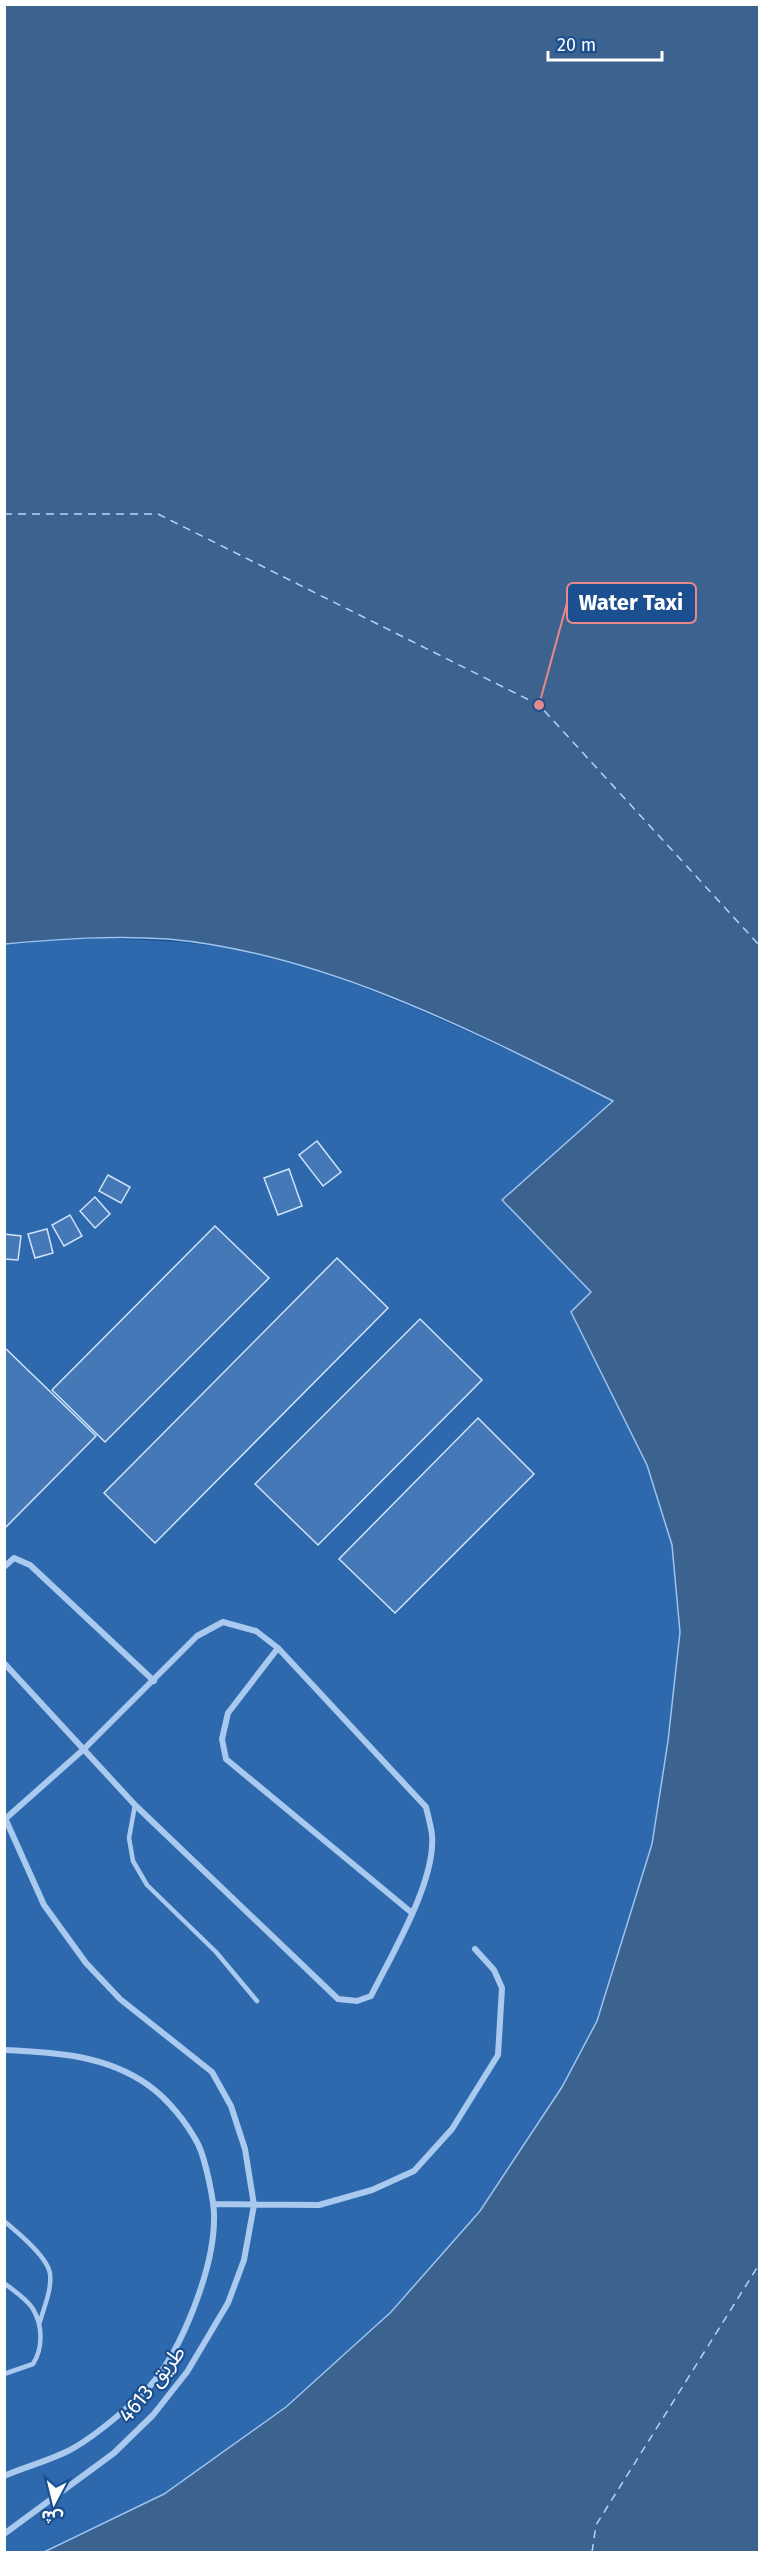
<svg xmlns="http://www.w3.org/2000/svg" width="764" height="2557" viewBox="0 0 764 2557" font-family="'Fira Sans','Noto Sans Arabic',sans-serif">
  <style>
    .green { fill: #2e69ad }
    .water { fill: #3c6290; stroke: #9cc4f0; stroke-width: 1.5 }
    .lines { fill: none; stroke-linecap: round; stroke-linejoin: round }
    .ferry { stroke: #b5d3f5; stroke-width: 1.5; stroke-dasharray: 8 6; stroke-linecap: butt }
    .building { fill: #4478b7; stroke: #cfe3fa; stroke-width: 1.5 }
    .service { stroke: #a9c9ee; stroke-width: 4.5 }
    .minor { stroke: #a9c9ee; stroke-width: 6 }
    .labels { text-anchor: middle; stroke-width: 4.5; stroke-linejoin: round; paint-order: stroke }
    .street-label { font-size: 21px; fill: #fff; stroke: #1b4f8f }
    .leader { fill: none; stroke: #e88989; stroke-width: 2 }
    .callout-dot { fill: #e88989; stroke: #1b4f8f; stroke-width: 2 }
    .callout { fill: #1b4f8f; stroke: #e88989; stroke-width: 2 }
    .callout-label { font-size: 22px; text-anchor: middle; font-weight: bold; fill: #fff }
  </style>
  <rect width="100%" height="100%" fill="#1b4f8f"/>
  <path class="green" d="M71,938C132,939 192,940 252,952C300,962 345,980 390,998C466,1029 540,1065 614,1101L502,1201L591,1292L571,1312L647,1465L672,1545L680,1632L668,1741L652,1844L597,2021L562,2087L480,2211L391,2312L286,2407L164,2494L44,2552H5V944Z"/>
  <path class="water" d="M5,4L759,5V2552H44L164,2494L286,2407L391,2312L480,2211L562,2087L597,2021L652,1844L668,1741L680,1632L672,1545L647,1465L571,1312L591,1292L502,1200L613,1101C475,1032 324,953 168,939C113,935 58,939 5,944Z"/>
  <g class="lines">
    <path class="ferry" d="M4,514H158L539,705L760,946
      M592,2552L596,2525L760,2263"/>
  </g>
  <path class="building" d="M317,1141L341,1172L323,1186L299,1155Z
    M289,1169L302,1206L278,1215L264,1178Z
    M108,1175L130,1187L121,1203L99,1191Z
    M95,1197L110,1214L95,1228L80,1211Z
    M70,1215L82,1236L64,1246L52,1225Z
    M215,1226L269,1278L105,1442L52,1390Z
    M47,1229L53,1253L35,1258L28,1234Z
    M4,1234L21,1236L18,1260L4,1259Z
    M337,1258L388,1308L155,1543L104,1493Z
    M420,1319L482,1380L318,1545L255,1484Z
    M4,1347L96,1436L4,1529Z
    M478,1418L534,1474L395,1613L339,1559Z"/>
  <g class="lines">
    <path class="service" d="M135,1805L129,1838L133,1861L147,1885L216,1952L257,2001
      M4,2221C18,2233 48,2257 50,2274C52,2291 43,2309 39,2325
      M4,2283C13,2290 27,2299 33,2309C43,2326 43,2348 33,2364L4,2374"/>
    <path class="minor" d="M4,1567L14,1558L30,1565L154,1681
      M278,1648L228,1713L222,1739L226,1759L412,1913
      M4,1663L135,1805L338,1999L357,2001L371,1996C392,1954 436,1881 432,1835C431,1826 428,1816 426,1807L278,1648L256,1631L223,1622L197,1636L84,1749L4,1820
      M4,2050C54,2052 106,2055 148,2085C168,2099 187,2123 198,2144C205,2158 215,2203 214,2219C214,2268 182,2350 150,2386C131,2406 92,2439 68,2451C48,2461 25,2467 4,2476
      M214,2204L319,2205L372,2190L414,2171L452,2129L498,2055L502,1988L494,1970L475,1949
      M4,2534L114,2453L153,2415L187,2372L228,2303L244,2260L254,2205L245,2149L231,2106L212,2072L120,1999L86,1963L44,1905L5,1818"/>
  </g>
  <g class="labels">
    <g class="street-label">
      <text transform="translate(152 2384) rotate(-51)" y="7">طريق 4613</text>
    </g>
  </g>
  <path class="leader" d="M539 705L567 603"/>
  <circle class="callout-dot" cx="539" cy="705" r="6"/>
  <rect class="callout" x="567" y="583" width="129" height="40" rx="6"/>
  <g class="callout-label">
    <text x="631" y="610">Water Taxi</text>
  </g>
  <rect width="764" height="2557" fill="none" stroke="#ffffff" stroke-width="12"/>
  <g transform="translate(54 2503) rotate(187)" stroke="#1b4f8f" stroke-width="4.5" paint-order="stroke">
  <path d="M0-4.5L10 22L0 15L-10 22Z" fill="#ffffff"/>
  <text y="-9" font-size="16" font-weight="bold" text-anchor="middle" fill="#ffffff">ش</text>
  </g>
  <path d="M548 51v9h114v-9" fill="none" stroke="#ffffff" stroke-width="3"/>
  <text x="557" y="51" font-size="18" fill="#ffffff" stroke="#1b4f8f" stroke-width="4.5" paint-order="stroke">20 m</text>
</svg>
